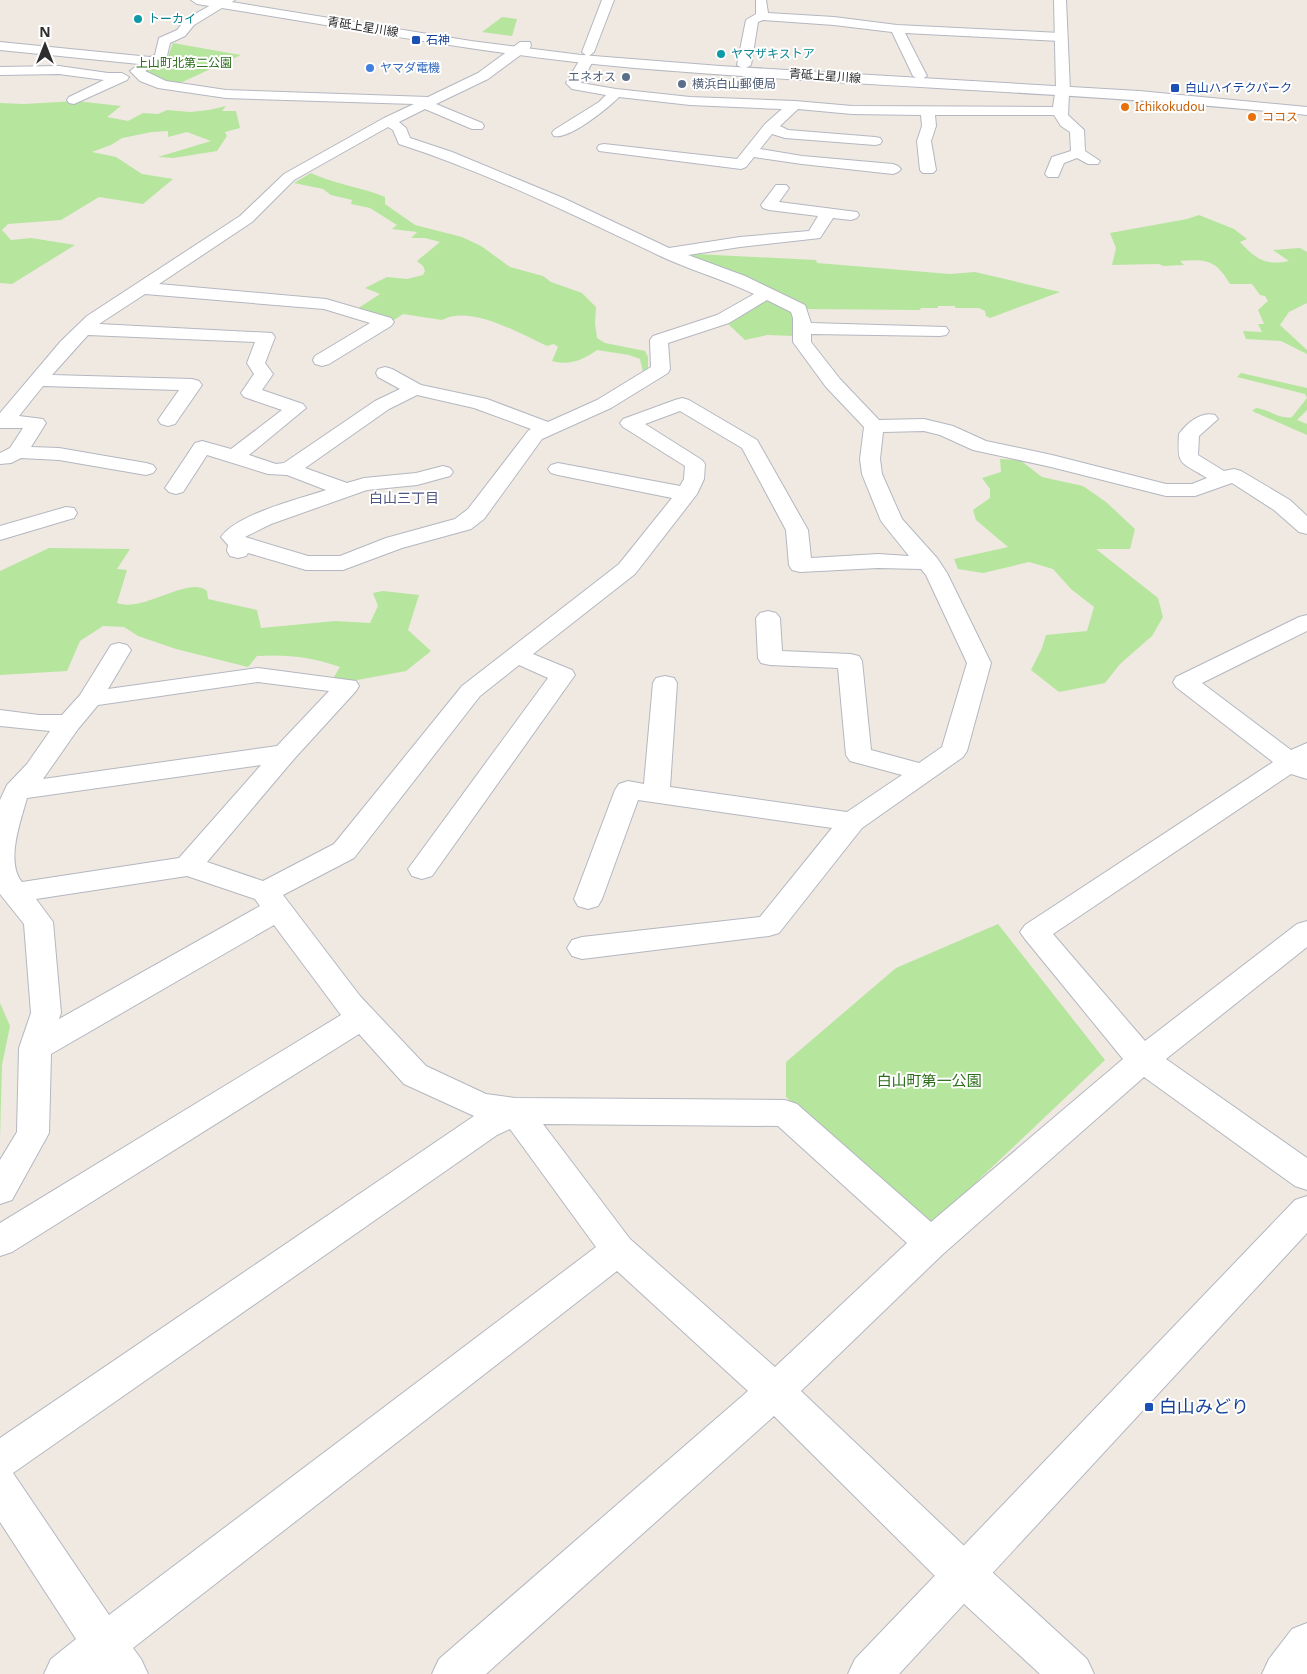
<svg xmlns="http://www.w3.org/2000/svg" width="1307" height="1674" viewBox="0 0 1307 1674" font-family="'Noto Sans','Noto Sans JP',sans-serif">
  <style>
    .green { fill: #b6e59e }
    .lines { fill: none; stroke-linecap: round; stroke-linejoin: round }
    .minor-casing { stroke: #b4b7c1; stroke-width: 2 }
    .tertiary-casing { stroke: #b4b7c1; stroke-width: 2 }
    .secondary-casing { stroke: #b4b7c1; stroke-width: 2 }
    .minor { fill: #fff; fill-rule: evenodd }
    .tertiary { fill: #fff; fill-rule: evenodd }
    .secondary { fill: #fff; fill-rule: evenodd }
    .culture-dot { fill: #0f9aa8; stroke: #fff; stroke-width: 2 }
    .transit-dot { fill: #1a4fb4; stroke: #fff; stroke-width: 2 }
    .shop-dot { fill: #3f7fe0; stroke: #fff; stroke-width: 2 }
    .service-dot { fill: #5c6f8a; stroke: #fff; stroke-width: 2 }
    .food-dot { fill: #e8710a; stroke: #fff; stroke-width: 2 }
    .labels { text-anchor: middle; stroke-width: 4; stroke-linejoin: round; paint-order: stroke }
    .far-culture-label { font-size: 12px; fill: #0d838f; stroke: #fff; text-anchor: start }
    .far-street-label { font-size: 12px; fill: #2e2e2e; stroke: #fff }
    .far-transit-label { font-size: 12px; fill: #164399; stroke: #fff; text-anchor: start }
    .far-park-label { font-size: 12px; fill: #2c6e1b; stroke: #fff }
    .far-shop-label { font-size: 12px; fill: #366cbe; stroke: #fff; text-anchor: start }
    .far-service-label { font-size: 12px; fill: #4e5e75; stroke: #fff; text-anchor: end }
    .far-food-label { font-size: 12px; fill: #c56008; stroke: #fff; text-anchor: start }
    .far-neighbourhood-label { font-size: 14px; fill: #4d5680; stroke: #fff }
    .park-label { font-size: 15px; fill: #2c6e1b; stroke: #fff }
    .near-transit-label { font-size: 18px; fill: #164399; stroke: #fff; text-anchor: start }
  </style>
  <rect width="100%" height="100%" fill="#efe9e1"/>
  <path class="green" d="M502,17L517,19L512,36L482,32Z
    M173,43L241,55L178,84L151,77L143,72L159,61L167,59Z
    M76,101L121,106L107,117L128,121L143,113L158,114L167,110L190,112L209,110L226,106L222,111H236L240,128L225,132L227,136L217,151L173,158L158,157L211,141L187,132L168,137V131L152,132L122,138L111,145L92,152L116,157L142,174L173,179L143,204L99,197L61,220L8,224L2,230L11,240L31,238L75,245L12,284L0,283V103L24,104Z
    M311,173C334,184 361,187 385,197V204L415,225L462,237L481,246L510,267L543,276L551,282L582,293L596,307L595,323L597,338L605,343L645,351L648,357V371L643,372L640,359L629,355L597,350C583,360 569,366 552,361L558,347L554,344L547,346C521,334 470,304 442,320L403,314L394,320L357,309L380,294L365,288L387,277L407,279L423,275L425,271L423,266L417,261L440,242L425,238H411L417,232L392,229L397,225L370,208L351,204L352,200L331,195L323,189L294,183Z
    M1199,215L1234,229L1247,239L1240,242C1256,259 1265,266 1289,261L1273,250L1300,248L1307,252V303L1289,312L1280,325L1307,350V354L1281,341L1246,339L1243,331L1262,332L1258,324H1264L1258,310L1268,301L1265,296L1260,295L1252,284H1230C1216,260 1207,259 1180,261L1184,265L1163,266L1159,264L1112,265L1116,248L1110,233L1187,219Z
    M695,254L816,260L817,263L950,274L975,272L1060,292L990,318L986,316L985,311L979,308H955V306H938V308H921L920,310L806,309L688,256Z
    M766,301C772,301 776,303 781,306C797,315 795,319 795,336L767,335L745,340L727,323L760,302Z
    M1241,373L1307,388V410L1297,420L1307,424V435L1252,411L1256,408C1268,409 1281,420 1292,417L1307,398L1305,394L1237,377Z
    M1000,459L1020,460L1042,477L1083,486L1106,502L1135,529L1130,549H1096L1158,598L1163,617L1152,636L1120,664L1105,683L1059,692L1031,670L1042,648L1046,635L1087,631L1094,607L1071,589L1053,569L1029,562L983,573L958,569L954,559L1008,547L976,520L973,510L990,498V489L982,478L1001,472Z
    M49,548L130,549L117,569L127,570L117,603C144,613 189,575 207,591L208,599L257,610L261,628L335,621L370,623L378,606L373,593L383,591L419,595L408,630L431,651L406,671L346,682L332,680L340,667C311,657 287,654 257,656L248,667L176,649L138,636L124,627L103,626L80,641L67,671L0,675V571Z
    M998,924L1105,1060L930,1226L786,1097V1062L896,968Z
    M0,1003L10,1026L2,1065L0,1138Z"/>
  <g class="lines">
    <defs>
      <path id="minor" d="M220,0H235L194,25L185,36L170,43L166,60L145,71L166,81L226,90L428,97L478,73L520,42H530L531,45L530,48L488,79L436,104L482,123L484,126L482,129H472L425,109L399,122L406,128L410,138L452,152L563,198L669,248L740,237L809,231L818,216L769,210L763,208L761,205L776,185H786L789,188L779,202L857,212L859,215L857,218L851,220L833,218L820,238L740,247L688,255L745,276L805,305L811,323L946,327L949,331L946,335L940,336L811,334V342L840,379L879,420L924,419L953,426L986,441L1052,455L1166,484H1192L1207,478C1180,461 1177,467 1179,434C1187,423 1201,411 1215,415L1218,419L1199,436L1198,455L1224,471L1234,469L1241,471L1290,500L1307,516V534L1299,532L1274,510L1232,483L1195,496H1166L1051,467L973,450L940,435L924,431L883,432L880,459L882,474L902,519L937,558L947,573L991,663L967,751L963,757L862,828L779,933L769,936L582,959L572,956L567,948L572,940L582,937L760,917L832,828L638,800L602,899L598,906L588,909L578,906L574,899L615,790L619,784L628,781L644,784L653,683L656,678L665,676L674,678L677,683L670,787L847,812L902,775L850,761L846,755L838,668L770,665L761,663L758,658L756,618L760,613L768,611L776,613L780,618L782,651L850,654L859,656L862,661L871,750L919,763L942,747L967,663L926,575L921,569L878,568L800,572L792,570L789,565L786,530L742,448L680,411L645,424L702,460L705,464L704,479L697,494L635,574L533,654L572,670L575,675L432,876L422,879L412,876L408,869L548,678L519,665L480,696L354,858L283,895L360,996L426,1066L486,1094L515,1098L785,1100L797,1104L931,1222L1123,1059L1025,939L1020,932L1025,925L1273,762L1176,687L1173,682L1176,677L1299,617L1307,615V631L1202,683L1291,750L1307,743V779L1291,774L1053,934L1145,1041L1297,924L1307,921V947L1166,1059L1307,1158V1190L1295,1186L1144,1077L943,1254L801,1391L979,1560L1087,1659L1094,1674H1040L949,1590L774,1416L486,1674H432L439,1659L748,1391L617,1271L133,1648L141,1659L148,1674H44L51,1659L76,1639L0,1522V1438L474,1116L404,1084L359,1034L12,1252L0,1256V1223L341,1015L274,925L51,1054L49,1133L12,1200L0,1204V1160L17,1132L19,1048L31,1013L24,924L0,894V800L7,785L27,764L50,731L0,726V710L39,715H62L80,695L111,645L119,643L127,645L131,650L108,689L258,668L356,681L359,686L356,691L294,759L207,862L263,881L334,844L462,686L619,564L672,498L558,475L551,473L548,469L551,465L558,463L680,486L684,479L685,466L623,427L620,423L623,419L675,400L682,398L689,400L757,440L808,530L811,558L878,554L909,556L881,521L862,474L860,459L864,427L826,387L793,342V318L791,312L767,300L729,323L668,343L670,369L668,373L611,408L542,439L484,519L471,529L402,548L343,570H306L248,553L246,556L238,558L230,556L227,551L228,545L221,537C237,514 299,499 326,490L287,475L268,474L207,455L183,492L176,494L169,492L165,488L195,443L202,441L231,449L282,410L244,397L241,393L254,374L247,363L255,342L88,335L52,375L192,379L199,381L202,385L175,424L168,426L161,424L158,420L179,390L43,386L19,416L43,419L46,423L31,447L59,448L146,463L153,465L156,469L153,473L146,475L59,460L21,458L11,463L0,464V453L10,448L23,428H0V413L61,341L87,316L240,216L284,174L384,118L414,104L226,98L158,88L140,81L130,71L139,64L0,50V42L150,57L155,55L159,38L177,30L186,19ZM388,127L393,130L399,144C489,173 573,215 658,255C689,270 723,279 754,294L717,315L653,336L650,340L651,367L597,400L548,422L487,399L421,385L392,369L385,367L378,369L376,373L378,377L400,389L375,401L284,463L276,464L249,455L306,408L303,404L262,390L273,374L265,363L275,337L272,333L99,324L145,294L324,309L370,323L315,356L313,360L315,364L322,366L329,364L391,326L394,322L391,318L326,299L159,284L252,222L294,180ZM417,395L474,408L531,429L528,431L468,509L455,519L386,538L340,556H308L245,537L271,524L367,490L417,485L450,476L453,472L450,468L443,466L416,473L364,478L347,483L305,468L389,409ZM258,682L329,691L277,746L43,779L78,729L98,705ZM261,765L179,858L22,882C5,862 21,820 27,798ZM187,876L255,899L260,906L59,1019L61,1013L53,922L36,899ZM543,1124L778,1126L907,1243L775,1367L630,1239ZM510,1129L596,1247L109,1615L13,1473L497,1135Z
        M602,0H614L594,52L589,56L594,59L581,83L616,89L690,97L795,101L852,106L1053,107L1055,94L1062,90L1069,94L1068,115L1084,130L1085,151L1100,161L1098,164H1088L1077,158L1064,163L1058,177H1048L1045,174L1052,157L1071,151L1070,132L1061,126L1054,115H935L936,126L931,141L936,170L933,173H923L920,170L917,141L922,126L921,115L852,114L798,109L780,126L788,130L875,137L880,138L882,141L880,144L875,145L785,138L772,134L760,149L802,156L893,164L898,166L901,169L898,172L893,174L802,164L754,157L746,167L741,169L599,151L597,148L599,145L604,144L737,159L765,124L782,109L690,105L619,97C608,108 569,140 554,136L552,133L554,130L599,102L606,95L572,89L566,83L582,56L586,55L582,52Z
        M756,0H766L768,13L834,17L897,25L1060,33L1066,37L1060,41L905,33L927,76L920,80L913,76L892,32L834,25L763,20L758,22L751,65L744,69L737,65L746,20L756,14Z
        M59,66L108,73H122L129,77L127,80L74,104L69,103L67,100L69,97L104,80L59,74L0,75V67Z
        M66,507L74,508L77,513L74,518L0,540V526Z
        M1307,1623V1674H1262L1269,1659L1292,1629Z"/>
      <path id="tertiary" d="M1054,0H1066L1070,90L1063,94L1056,90Z
        M1307,1196V1233L899,1674H848L855,1659L1295,1200Z"/>
      <path id="secondary" d="M191,0H219L471,41L581,55L720,66L1139,91L1307,107V115C1084,92 859,87 635,68C488,55 343,27 197,4Z"/>
    </defs>
    <use href="#minor" class="minor-casing"/>
    <use href="#tertiary" class="tertiary-casing"/>
    <use href="#secondary" class="secondary-casing"/>
    <use href="#minor" class="minor"/>
    <use href="#tertiary" class="tertiary"/>
    <use href="#secondary" class="secondary"/>
  </g>
  <g class="culture-dot">
    <circle cx="138" cy="19" r="5"/>
    <circle cx="721" cy="54" r="5"/>
  </g>
  <g class="transit-dot">
    <rect x="411" y="35" width="10" height="10" rx="2.5"/>
    <rect x="1170" y="83" width="10" height="10" rx="2.5"/>
    <rect x="1144" y="1402" width="10" height="10" rx="2.5"/>
  </g>
  <circle class="shop-dot" cx="370" cy="68" r="5"/>
  <g class="service-dot">
    <circle cx="626" cy="77" r="5"/>
    <circle cx="682" cy="84" r="5"/>
  </g>
  <g class="food-dot">
    <circle cx="1125" cy="107" r="5"/>
    <circle cx="1252" cy="117" r="5"/>
  </g>
  <g class="labels">
    <g class="far-culture-label">
      <text x="148" y="23">トーカイ</text>
      <text x="731" y="58">ヤマザキストア</text>
    </g>
    <g class="far-street-label">
      <text transform="translate(363 27) rotate(9)" y="4">青砥上星川線</text>
      <text transform="translate(825 76) rotate(4)" y="4">青砥上星川線</text>
    </g>
    <g class="far-transit-label">
      <text x="426" y="44">石神</text>
      <text x="1185" y="92">白山ハイテクパーク</text>
    </g>
    <g class="far-park-label">
      <text x="184" y="67">上山町北第二公園</text>
    </g>
    <g class="far-shop-label">
      <text x="380" y="72">ヤマダ電機</text>
    </g>
    <g class="far-service-label">
      <text x="616" y="81">エネオス</text>
      <text x="692" y="88" text-anchor="start">横浜白山郵便局</text>
    </g>
    <g class="far-food-label">
      <text x="1135" y="111">Ichikokudou</text>
      <text x="1262" y="121">ココス</text>
    </g>
    <g class="far-neighbourhood-label">
      <text x="404" y="503">白山三丁目</text>
    </g>
    <g class="park-label">
      <text x="929" y="1086">白山町第一公園</text>
    </g>
    <g class="near-transit-label">
      <text x="1159" y="1413">白山みどり</text>
    </g>
  </g>
  <g transform="translate(45 45)" stroke="#ffffff" stroke-width="4" paint-order="stroke">
  <path d="M0-4L9 19L0 12L-9 19Z" fill="#2e2e2e"/>
  <text y="-8" font-size="14" font-weight="bold" text-anchor="middle" fill="#2e2e2e">N</text>
  </g>
</svg>
